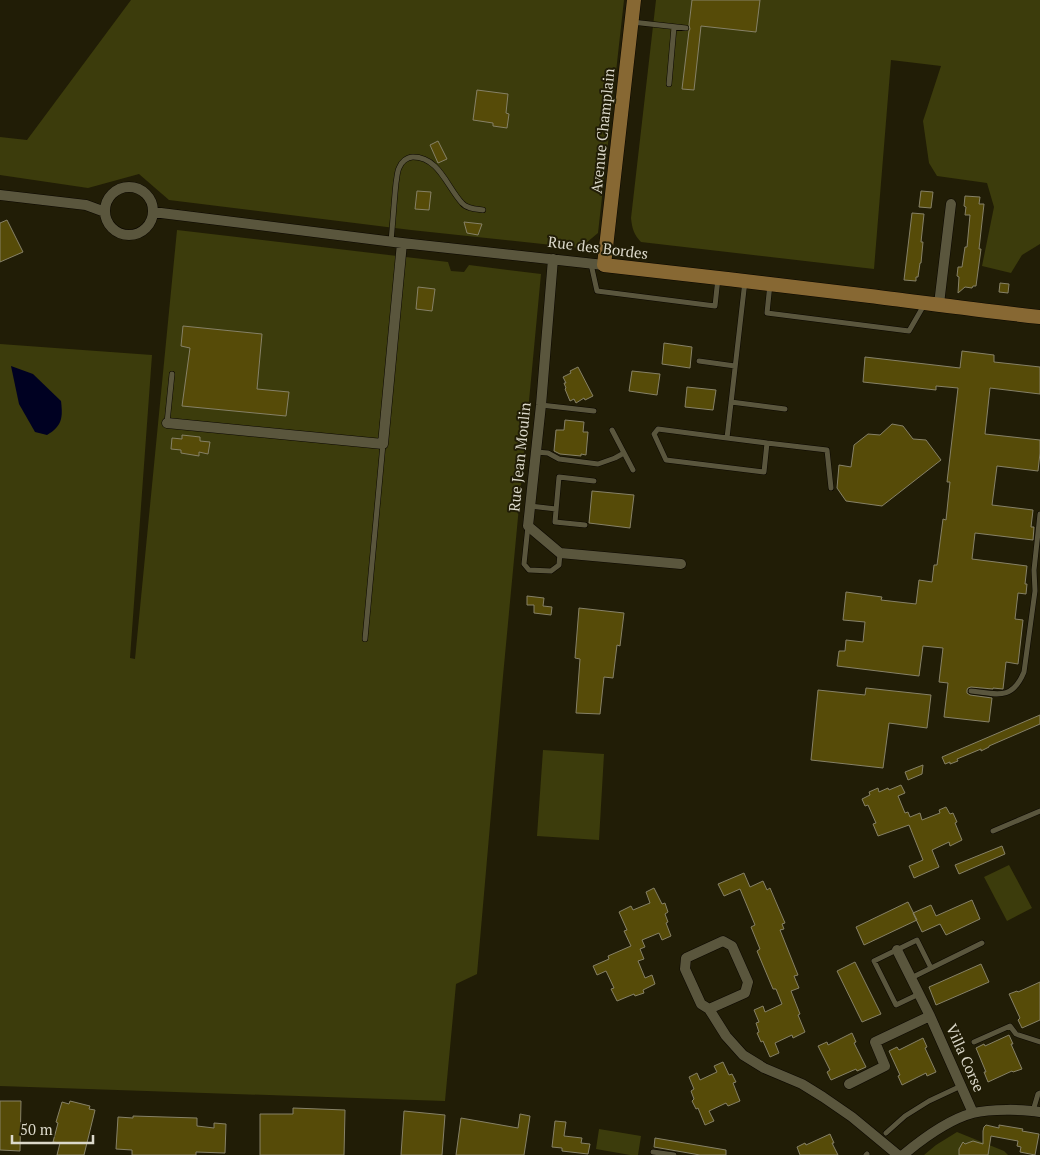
<svg xmlns="http://www.w3.org/2000/svg" width="1040" height="1155" viewBox="0 0 1040 1155" font-family="'PT Serif',serif">
  <style>
    .green { fill: #3c3c0c }
    .water { fill: #000122 }
    .building { fill: #564b08; stroke: #868167 }
    .lines { fill: none; stroke-linecap: round; stroke-linejoin: round }
    .lane-casing { stroke: #0b0700; stroke-width: 6 }
    .street-casing { stroke: #0b0700; stroke-width: 11 }
    .secondary-casing { stroke: #0b0700; stroke-width: 15 }
    .lane { stroke: #5a563d; stroke-width: 5 }
    .street { stroke: #5a563d; stroke-width: 10 }
    .secondary { stroke: #876833; stroke-width: 14 }
    .labels { text-anchor: middle; stroke-width: 4; stroke-linejoin: round; paint-order: stroke }
    .street-label { font-size: 15px; fill: #dbd8ca; stroke: #211d06 }
  </style>
  <rect width="100%" height="100%" fill="#211d06"/>
  <path class="green" d="M131,0H624L598,233L580,248L411,230L169,200L139,174L88,188L0,175V137L27,140Z
    M656,0H1040V244L1022,255L1011,273L982,266L994,207L987,183L937,176L929,163L923,121L941,66L891,60L874,269L641,242C634,235 632,228 631,218Z
    M177,230L448,262L451,271L464,272L469,265L541,274L503,676L477,974L456,984L445,1101L0,1086V344L152,355L130,658L135,659Z
    M543,750L604,754L599,840L537,836Z
    M1009,865L1032,908L1007,921L984,877Z
    M599,1129L641,1136L638,1155H630L596,1149Z
    M957,1132L1004,1151L1008,1155H924L936,1145Z"/>
  <path class="water" d="M11,366L33,374L61,401C63,418 62,426 47,435L35,432L19,404Z"/>
  <path class="building" d="M692,0H760L756,32L701,26L694,90L682,89L689,31L690,29L689,25Z
    M477,90L508,94L506,113L509,114L507,128L493,126V123L473,120Z
    M438,141L447,159L438,163L430,145Z
    M417,191L431,192L429,210L415,209Z
    M921,191L933,192L931,208L919,207Z
    M965,196L980,197L979,204H984L979,249H981L976,286H973L972,288L965,287L958,293L959,277L957,276L958,267H962L965,247H967L970,215H965L966,207L964,206Z
    M912,213L924,214L921,242H923L921,263H920L918,277H916V281L904,280Z
    M7,220L23,252L0,262V223Z
    M464,222L482,224L478,235L467,233Z
    M1000,283L1009,284L1008,293L999,292Z
    M418,287L435,289L432,311L416,309Z
    M183,326L262,334L257,389L289,392L286,416L182,406L190,348L181,346Z
    M664,343L692,347L690,368L662,364Z
    M962,351L994,355V362L1040,367V394L990,388L985,434L1040,440V453L1038,471L997,466L992,505L1033,510L1031,527H1034L1033,540L975,533L972,559L1027,566L1025,584H1027L1026,594L1018,593L1015,619L1023,620L1018,664L1006,662L1003,689L993,688V689L971,687L968,688L967,690V693L970,695L992,698L989,722L944,717L948,683L939,682L943,648L923,646L919,676L837,666L839,651H845L846,640L863,642L865,622L843,620L846,592L882,597L881,600L916,604L919,580L932,582L934,565H937L943,519L946,520L950,482H947L958,388L936,386V390L863,382L865,357L960,368Z
    M578,367L593,396L585,400L584,398L576,403L574,399L570,401L565,389L566,388L564,383H566L563,377L571,373L570,371Z
    M632,371L660,374L657,395L629,391Z
    M687,387L716,390L713,410L685,407Z
    M565,420L584,422L583,432H588L586,455L581,454V456L560,454L554,451L556,430H564Z
    M892,424L903,426L913,439L926,440L941,460L882,506L846,501L837,488L839,465L851,467L854,445L868,434L880,435Z
    M182,435L200,437V441L210,442L208,454L199,452V456L181,453V450L171,449L172,438L182,439Z
    M592,491L634,495L630,528L589,523Z
    M527,596L544,598L543,606L552,607L551,615L534,613V605H527Z
    M579,608L624,613L620,646L617,645L613,678L604,677L600,714L576,713L580,659L575,658Z
    M866,688L931,695L927,728L889,723L883,768L811,760L818,690L865,695Z
    M1040,715V724L989,746V747L981,751V749L957,759L958,761L950,764V762L945,764L942,757Z
    M923,765L922,774L908,780L905,772Z
    M901,785L905,793L898,796L905,813L908,812L910,817L920,813L922,820L940,813L939,810L946,807L950,814L953,813L957,822L955,823L962,840L950,846L949,842L932,850L939,867L914,878L909,866L923,860L909,825L878,836L873,824L876,823L868,805L865,806L862,799L870,795L869,792L878,788L879,792L888,788L889,790Z
    M1002,846L1005,854L959,874L955,865Z
    M744,873L750,887L763,881L767,890L770,888L785,923L782,924L784,929L780,930L798,975L794,976L799,988L791,991L800,1014L798,1015L805,1032L793,1038L792,1035L775,1043L779,1053L770,1057L763,1041L761,1042L757,1033L759,1032L756,1023L759,1022L754,1010L763,1006L765,1012L782,1004L776,989H773L757,951L760,949L751,927L755,925L740,889L724,896L718,884Z
    M654,888L662,904L665,903L668,912L665,914L668,922L666,923L671,936L662,940L659,933L642,940L645,947L640,949L644,959L638,961L645,978L652,975L655,984L643,990L644,993L635,996L634,994L617,1001L611,989L614,988L606,971L597,975L593,966L609,959L608,956L631,946L624,931L627,930L619,912L631,906L633,910L650,903L646,892Z
    M972,900L980,919L946,935L940,924L922,932L913,913L931,905L936,916Z
    M908,902L917,920L864,945L856,927Z
    M855,962L881,1014L862,1022L837,971Z
    M981,964L989,982L936,1005L929,987Z
    M1040,982V1020L1022,1028L1018,1020L1020,1018L1009,994L1017,991L1018,992Z
    M852,1033L856,1042L854,1043L866,1067L857,1071L856,1069L831,1080L827,1072L830,1070L818,1046L827,1042L828,1045Z
    M1009,1035L1013,1044H1011L1022,1069L1013,1072L1012,1071L988,1082L984,1072H986L976,1048L984,1044L985,1046Z
    M923,1038L927,1047L925,1048L936,1072L927,1076L926,1073L902,1085L898,1076L900,1075L889,1051L897,1047L899,1050Z
    M723,1062L729,1075L732,1074L736,1082L733,1083L740,1101L728,1106L726,1103L709,1111L714,1121L705,1125L698,1108L696,1109L692,1101L694,1099L691,1091L694,1089L689,1077L697,1073L700,1080L717,1072L714,1066Z
    M0,1101H21L20,1151L0,1150Z
    M70,1101L90,1106L89,1109L95,1110L84,1155H57L60,1143L53,1142L58,1123L56,1122L62,1102L69,1104Z
    M293,1108L345,1110L344,1155H260V1114H293Z
    M404,1111L445,1115L442,1155H401Z
    M520,1114L530,1116L524,1155H456L461,1118L518,1128Z
    M133,1116L197,1118V1126L214,1128V1123L226,1124L225,1153L196,1152V1155H132V1150L116,1149L118,1117L133,1118Z
    M555,1121L566,1122L564,1136L582,1138L581,1143L590,1144L588,1154L562,1151V1148L552,1147Z
    M986,1125L999,1128V1125L1023,1129L1022,1131L1039,1134L1035,1155L1020,1152L1021,1147L1017,1146L1018,1141L991,1136L988,1155H959V1149L963,1142L965,1144L973,1141L983,1144V1131L984,1127Z
    M830,1134L834,1143H832L838,1155H800L797,1147L805,1143L806,1145Z
    M655,1138L726,1150V1155H700L654,1147Z"/>
  <g class="lines">
    <defs>
      <path id="lane" d="M632,22L686,28
        M669,84L674,27
        M391,241C393,221 394,202 396,183C397,178 397,172 399,168C401,162 407,157 413,157C439,157 447,187 462,203C467,209 476,209 483,210
        M591,264L597,291L715,306L718,278
        M770,284L767,313L909,331L924,305
        M699,361L735,366
        M731,402L785,409
        M541,405L594,411
        M167,423L172,374
        M612,430L633,470
        M727,438L767,443L764,472L666,460L654,434L658,429L727,438L745,281
        M767,443L827,450L831,488
        M536,452L548,453L559,459L598,464L615,458L624,453
        M530,506L556,509
        M585,525L555,522L559,477L594,481
        M528,526L524,564L529,570L551,571L559,565L560,553
        M365,639L383,444
        M971,691C997,694 1012,701 1024,672L1035,591L1034,570L1040,514
        M993,831L1040,811
        M911,978L982,943
        M919,994L896,1005L874,961L917,940L931,968
        M974,1042L1010,1026L1016,1034L1040,1042
        M1033,1111L1038,1094L1040,1093
        M886,1133L905,1116L929,1101L961,1086
        M653,1152L674,1155
        M866,1155L867,1154"/>
      <path id="street" d="M105 211a24 24 0 1 1 48 0a24 24 0 1 1-48 0Z
        M0,195L86,205L105,212
        M153,212L402,243L604,265
        M553,259L541,405L528,526L560,553L681,564
        M939,304L951,204
        M167,423L383,444L402,243
        M709,1009L745,993L748,982L732,946L723,941L686,958L685,969L701,1004L709,1009L726,1036L743,1055L764,1068L802,1084L823,1097L852,1117L898,1155
        M930,1016L973,1113
        M849,1084L885,1066L875,1042L930,1016L897,950
        M903,1155C921,1140 950,1119 973,1113C990,1109 1024,1109 1040,1112"/>
      <path id="secondary" d="M634,0L604,265C693,275 781,285 870,296C926,303 983,311 1040,317"/>
    </defs>
    <use href="#lane" class="lane-casing"/>
    <use href="#street" class="street-casing"/>
    <use href="#secondary" class="secondary-casing"/>
    <use href="#lane" class="lane"/>
    <use href="#street" class="street"/>
    <use href="#secondary" class="secondary"/>
  </g>
  <g class="labels">
    <g class="street-label">
      <text transform="translate(603 131) rotate(-84)" y="5">Avenue Champlain</text>
      <text transform="translate(598 248) rotate(7)" y="5">Rue des Bordes</text>
      <text transform="translate(520 457) rotate(-84)" y="5">Rue Jean Moulin</text>
      <text transform="translate(965 1058) rotate(66)" y="5">Villa Corse</text>
    </g>
  </g>
  <path d="M12 1135v8h81v-8" fill="none" stroke="#dbd8ca" stroke-width="2.5"/>
  <text x="20" y="1135" font-size="15" fill="#dbd8ca" stroke="#211d06" stroke-width="4" paint-order="stroke">50 m</text>
</svg>
